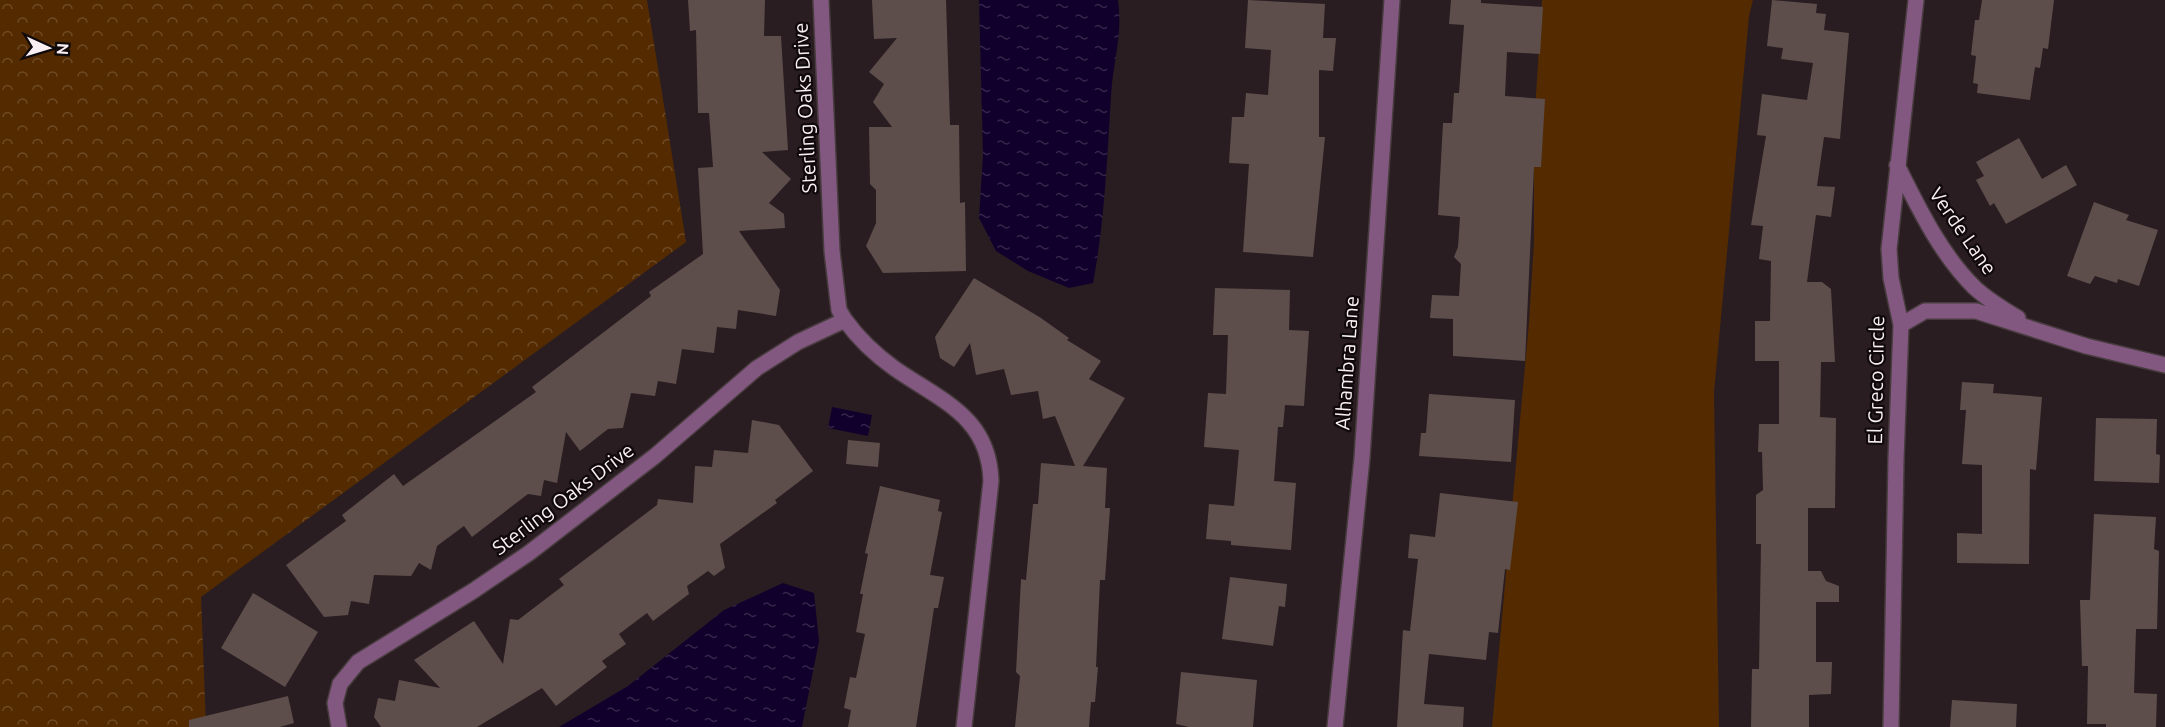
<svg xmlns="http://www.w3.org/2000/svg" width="2165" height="727" viewBox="0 0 2165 727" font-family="Ubuntu,sans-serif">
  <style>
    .grass { fill: #542b00 }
    .forest { fill: url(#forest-crowns) }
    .water { fill: url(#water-ripples) }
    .building { fill: #5d4e4b }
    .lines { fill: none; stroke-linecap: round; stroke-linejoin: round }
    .minor-casing { stroke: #473b3e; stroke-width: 18 }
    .minor { stroke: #825881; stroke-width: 15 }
    .labels { text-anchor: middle; stroke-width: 4.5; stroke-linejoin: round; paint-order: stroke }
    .street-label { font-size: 20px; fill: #faf0f3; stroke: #0f090b }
  </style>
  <defs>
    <pattern id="forest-crowns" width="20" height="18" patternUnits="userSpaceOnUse" patternTransform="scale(1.5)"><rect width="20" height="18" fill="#542b00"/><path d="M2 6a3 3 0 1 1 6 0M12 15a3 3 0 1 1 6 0" fill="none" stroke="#6e4a26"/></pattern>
    <pattern id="water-ripples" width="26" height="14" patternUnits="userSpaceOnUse" patternTransform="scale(1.5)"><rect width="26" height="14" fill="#11002b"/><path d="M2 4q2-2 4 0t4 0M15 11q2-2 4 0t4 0" fill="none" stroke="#35264a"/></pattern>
  </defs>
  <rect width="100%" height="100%" fill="#2a1d21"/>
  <path class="grass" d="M1542,0H1753L1749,16L1714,392L1719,727H1492L1529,322L1534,242V127Z"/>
  <path class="forest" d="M0,0H647L686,242L201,597L206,727H0Z"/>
  <path class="water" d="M979,0H1118C1123,36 1113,61 1111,96C1107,159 1105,220 1093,283L1069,288L1028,271L996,251L979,218L983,155Z
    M832,407L872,415L868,436L828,428Z
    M783,583L814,593L819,641L802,727H559L628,686L724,610Z"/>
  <path class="building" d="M688,0H765L764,36H781L788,150L762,152L791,179L769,203L784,214L785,228L739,231L780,290L776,316L738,310L736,329L717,327L714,353L682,349L676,384L658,381L655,396L631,393L623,428L608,429L580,451L566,432L557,483L544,480L541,496L528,494L472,537L464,526L437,546L431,570L419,563L411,576L374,575L369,604L351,601L348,615L324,617L286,565L346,521L342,515L394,474L403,486L536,392L532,387L651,296L649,292L703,254L698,168L713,167L709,113H698L696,30L690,31Z
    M872,0H946L950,125H959L960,203L965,202L966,271L883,273L866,246L876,223V190L870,184L869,127H892L873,102L884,84L869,72L897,38L874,39Z
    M1248,0L1325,4L1323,38H1336L1333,71L1319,70V137H1325L1313,257L1243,252L1249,164L1229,163L1232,117H1244L1246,93L1268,95L1271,50L1245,48Z
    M1451,0H1481V3L1543,7L1540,54L1507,52L1505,96L1545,99L1541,167H1534L1525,361L1453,356V319L1430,318L1432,295L1459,296L1461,264L1454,257L1458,247L1460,217L1438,215L1443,123H1452L1454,93H1459L1464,25L1449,24Z
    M1772,0L1817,4L1816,13L1826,14L1824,30L1849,33L1840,139L1824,137L1817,186L1835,187L1831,217L1816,215L1807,282H1822L1831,289L1835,362H1821L1820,417L1836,418L1835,508H1808V571H1821L1826,581L1839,586V602H1816V662H1832L1831,694L1809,695V727H1751L1752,669H1759L1761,544H1756V495L1763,490L1762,452H1758L1759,424H1779V361H1755V321H1770L1771,261L1759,259L1763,226L1751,225L1766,136L1757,135L1762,94L1807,100L1813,63L1781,59L1783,48L1767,46Z
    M1982,0H2054L2048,49L2043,48L2040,68L2035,67L2030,100L1977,93L1978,84L1973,83L1976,56L1971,55L1975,20H1979Z
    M2019,138L2042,179L2066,165L2077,185L2006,224L1994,203L1990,206L1976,180L1984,176L1976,162Z
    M2094,202L2129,215L2126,220L2158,230L2139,286L2118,279L2117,283L2095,276L2090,284L2067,276Z
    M974,278L1041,318L1069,338L1067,340L1101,361L1089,379L1125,398L1083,466L1107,468L1105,508H1110L1105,580H1100L1096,667H1098L1095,702H1091L1089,727H1015L1020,676L1016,672L1021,579L1026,580L1033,504H1038L1041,463L1075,466L1055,416L1043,419L1038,391L1011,395L1004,369L976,375L970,343L954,367L940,358L935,337Z
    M1215,288L1290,290L1289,330L1309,331L1304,406L1285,405L1283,427H1278L1274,481L1296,483L1291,550L1231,545V541L1206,539L1209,504L1234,506L1239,450L1204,447L1208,393L1226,394L1228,335H1213Z
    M1962,382L1994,384L1993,393L2042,397L2036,470L2030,469L2029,564L1957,563V533L1982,534V465L1962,464L1966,410H1960Z
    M1429,394L1515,400L1511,462L1419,456L1421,433H1426Z
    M2096,418L2157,419L2156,454L2160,455L2159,483L2094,481Z
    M752,420L779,425L813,471L775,500L777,503L720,544L725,568L714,576L708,571L687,586L689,594L653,621L647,613L619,634L626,644L602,661L607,667L556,706L542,688L477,727H381L374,717L378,698L395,701L399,680L440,688L414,660L474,621L503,664L510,619L518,620L564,585L559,579L657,505L658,499L693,503L695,466L712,467L714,450L748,453Z
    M848,440L880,443L878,467L846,464Z
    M880,486L940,500L938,511L942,512L930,575L944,577L938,608H934L916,727H848L851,710L844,708L850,677L856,678L865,634L856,632L863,594H860L868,554L865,553Z
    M1440,493L1518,502L1510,570L1505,569L1498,633L1489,632L1486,660L1429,654L1424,704L1464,707L1463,727H1397L1403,630L1410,631L1418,559L1408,558L1410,534L1435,537Z
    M2094,514L2156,517L2154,549L2159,551L2157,629H2136L2134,693L2157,694L2156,727H2106V724H2087L2088,666H2082L2080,600H2090Z
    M1230,577L1287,584L1285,607L1279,606L1273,646L1222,639Z
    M253,593L318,632L285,687L221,648Z
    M1181,672L1257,680L1253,727H1189L1176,724Z
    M288,696L294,723L280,727H189V720Z
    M1952,700L2017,704L2016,727H1950Z"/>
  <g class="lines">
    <defs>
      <path id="minor" d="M821,0L832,251L839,310L845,320
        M1897,165C1918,207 1941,255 1975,288C1988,300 2003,309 2018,318
        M1901,325L1925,311H1976L2086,346L2165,365
        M339,727L335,703L340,684L358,662L473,591L529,553L655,456L757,368L798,342L845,320C858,338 876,355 894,368C941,401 989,416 991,481L964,727
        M1335,727L1362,458L1392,0
        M1891,727L1896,459L1901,325L1891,278L1889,249L1916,0"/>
    </defs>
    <use href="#minor" class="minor-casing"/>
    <use href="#minor" class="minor"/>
  </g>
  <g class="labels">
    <g class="street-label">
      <text transform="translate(805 108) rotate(-93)" y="7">Sterling Oaks Drive</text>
      <text transform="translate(1963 231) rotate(55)" y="7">Verde Lane</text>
      <text transform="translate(1347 363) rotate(-86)" y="7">Alhambra Lane</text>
      <text transform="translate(1876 380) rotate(-89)" y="7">El Greco Circle</text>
      <text transform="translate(563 499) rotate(-37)" y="7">Sterling Oaks Drive</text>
    </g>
  </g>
  <g transform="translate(48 48) rotate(94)" stroke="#0f090b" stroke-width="4.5" paint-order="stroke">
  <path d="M0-4.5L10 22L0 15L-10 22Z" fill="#faf0f3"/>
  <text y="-9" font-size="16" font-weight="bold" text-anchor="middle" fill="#faf0f3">N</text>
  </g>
</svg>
